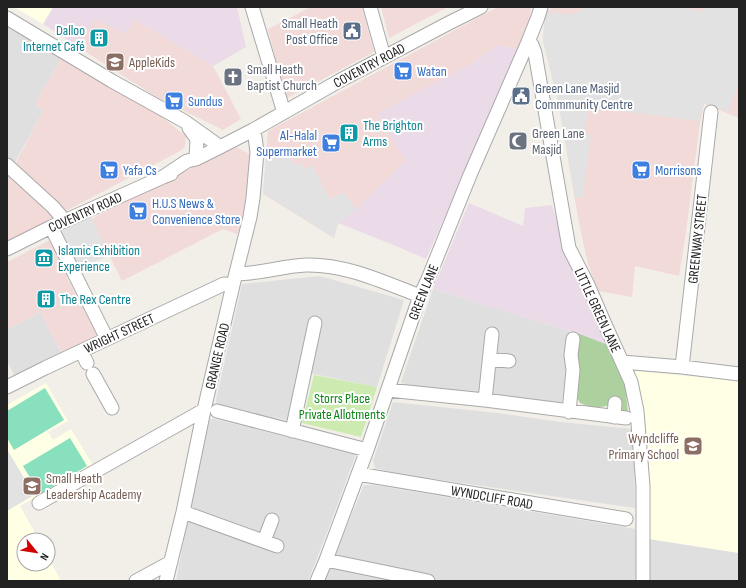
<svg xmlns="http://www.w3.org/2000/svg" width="746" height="588" viewBox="0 0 746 588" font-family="'Sofia Sans Condensed',sans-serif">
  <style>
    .residential { fill: #e0dfdf }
    .commercial { fill: #f2dad9 }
    .industrial { fill: #ebdbe8 }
    .education { fill: #ffffe5 }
    .grass { fill: #cdebb0 }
    .forest { fill: #add19e }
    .pitch { fill: #88e0be }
    .parking { fill: #e2e2e2 }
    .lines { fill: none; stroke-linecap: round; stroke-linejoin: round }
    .minor-casing { stroke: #a9a9a9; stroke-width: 15 }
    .minor { stroke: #fff; stroke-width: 13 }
    .labels { text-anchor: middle; stroke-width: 4; stroke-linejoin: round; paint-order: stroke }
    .service-label { font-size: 14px; fill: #4e5e75; stroke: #fff; text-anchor: end }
    .culture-label { font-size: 14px; fill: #0d838f; stroke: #fff; text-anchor: start }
    .education-label { font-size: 14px; fill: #785e54; stroke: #fff; text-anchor: start }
    .street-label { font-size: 14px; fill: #222; stroke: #fff }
    .worship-label { font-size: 14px; fill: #5b616d; stroke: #fff; text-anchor: start }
    .shop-label { font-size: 14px; fill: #366cbe; stroke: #fff; text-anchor: start }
    .park-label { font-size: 14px; fill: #0c8416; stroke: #fff }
  </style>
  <rect width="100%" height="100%" fill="#f2efe9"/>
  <path class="residential" d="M7,24L62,57L35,104L44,110L17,158L9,180L7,181Z
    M320,276L404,300L377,387L299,371L287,420L217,406L216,400L242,284Z
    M433,289L569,331L570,334L562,403L407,386L401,382Z
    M41,312L61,353L15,377L7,361V329Z
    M393,402L497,413L560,422L634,429L635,508L399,474L375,468L373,461Z
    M210,419H214L356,454L328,530L308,581H176L199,460Z
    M364,485H374L635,529L637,546L638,581H324Z
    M649,539L739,553V581H648Z"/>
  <path class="commercial" d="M311,7H362L374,52L285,99L268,29Z
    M381,7H448L389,38Z
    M498,7H531L530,19L520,50L498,45L469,65L405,161L356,209L338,223L334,238L263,194L268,131Z
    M554,7H739V118L704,104L700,123L686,232L679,276L635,266L632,297L598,291L588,264L579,223L558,101L543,41L545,12Z
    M95,18L125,34L135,20L213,66L241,119L223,130L158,98L78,47Z
    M62,57L149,107L186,136L185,147L180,151L7,242V181L9,180L18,158L44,110L35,104Z
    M236,147L251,155L243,217L237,234L223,229L122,281L109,255L66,276L97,335L64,352L61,353L41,312L7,329V262L191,168Z"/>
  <path class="industrial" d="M53,7H237L246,47L213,66L135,20L125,34L95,19L78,47L43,24Z
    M498,45L520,50L426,259L391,244L338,223L356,209L405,161L378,113L469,65Z
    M469,203L523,226L525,208L552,205L572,268L608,345L569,331L433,289Z"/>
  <path class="education" d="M14,7H53L43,24Z
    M635,371L739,381V553L649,539L650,486L643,406Z
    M46,383L68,421L48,432L53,440L71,429L93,465L20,506L39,540H24V564H48V557L61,581H7V405Z"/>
  <path class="grass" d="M314,375L377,387L361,437L302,423Z"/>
  <path class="forest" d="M577,333L608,345L625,382L628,413L621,412L613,399L607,406L593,408L580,403L576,396L578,361Z"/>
  <path class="pitch" d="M45,388L64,420L14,450L7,438V411Z
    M70,438L87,466L40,494L23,466Z"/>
  <path class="parking" d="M586,7H685L702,12L704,7H739V81L728,112L704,103L699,121L621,111V104L589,100L585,135H591L583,198L575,197L558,101L543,41L545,12L573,15Z
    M287,151L294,165L301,162L304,169L312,165L330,199L344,192L356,209L338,223L334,238L263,193L266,156L278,157Z
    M90,217L92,219L109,255L78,270L60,232Z
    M7,449L34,495L7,511Z"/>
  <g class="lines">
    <defs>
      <path id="minor" d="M252,7L282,106L285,112
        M370,7L384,57
        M7,18L112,81L184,121L215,143L220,147
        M528,42L532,45L535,53L569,248L588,285L604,322L631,382L637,411L643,486V581
        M189,128L197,139L196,159
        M7,165L53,207L65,221
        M163,177L187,161L196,159L220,147L253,130L339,81L447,24L481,7
        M51,227L107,339
        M7,249L51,227L163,177L171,174
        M236,274C259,274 282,266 306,265C346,264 383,282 420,296
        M81,351L87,363
        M490,359L509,361
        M622,362L682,367L739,374
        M682,367L711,112
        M93,374L112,408
        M7,387L45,368L224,284L233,285
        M388,390L485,400L626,418
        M485,400L492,334
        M217,411L367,450
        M569,412L573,370L571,355L573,339
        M614,417L615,403
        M292,431L315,323
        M358,474L626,519
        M39,503L204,410
        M183,512L277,546
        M264,541L272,520
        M326,560L428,581
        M136,581L171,562
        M166,581L183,512L204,410L233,285L250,217L253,198L257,152L255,137L253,130
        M317,581L326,560L367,450L420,296L428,279L470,175L528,42L538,17L541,7"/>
    </defs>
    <use href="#minor" class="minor-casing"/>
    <use href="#minor" class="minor"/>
  </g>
  <defs>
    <symbol id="civic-square" viewBox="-11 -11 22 22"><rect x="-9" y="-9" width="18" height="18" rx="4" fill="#5c6f8a" stroke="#fff"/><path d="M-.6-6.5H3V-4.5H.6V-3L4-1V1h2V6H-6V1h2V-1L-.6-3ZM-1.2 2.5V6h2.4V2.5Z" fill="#fff"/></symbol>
    <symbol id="building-square" viewBox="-11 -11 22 22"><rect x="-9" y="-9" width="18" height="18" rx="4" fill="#0f9aa8" stroke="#fff"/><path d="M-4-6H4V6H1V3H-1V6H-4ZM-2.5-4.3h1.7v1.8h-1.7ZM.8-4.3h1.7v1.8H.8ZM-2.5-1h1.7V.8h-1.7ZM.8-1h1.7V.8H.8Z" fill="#fff"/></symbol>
    <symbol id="school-square" viewBox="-11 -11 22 22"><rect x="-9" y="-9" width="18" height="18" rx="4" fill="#8d6e63" stroke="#fff"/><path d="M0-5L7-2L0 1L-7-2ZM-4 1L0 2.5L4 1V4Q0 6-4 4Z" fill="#fff"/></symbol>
    <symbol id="supermarket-square" viewBox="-11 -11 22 22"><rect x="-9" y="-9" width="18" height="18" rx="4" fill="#3f7fe0" stroke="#fff"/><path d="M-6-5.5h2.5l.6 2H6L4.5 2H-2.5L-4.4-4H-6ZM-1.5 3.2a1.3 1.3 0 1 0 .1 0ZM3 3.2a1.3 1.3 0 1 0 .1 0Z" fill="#fff"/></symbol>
    <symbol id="church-square" viewBox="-11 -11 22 22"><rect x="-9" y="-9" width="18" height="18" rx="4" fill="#6b7280" stroke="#fff"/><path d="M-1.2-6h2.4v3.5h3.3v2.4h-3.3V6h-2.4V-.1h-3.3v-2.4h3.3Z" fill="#fff"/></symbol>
    <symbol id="mosque-square" viewBox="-11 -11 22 22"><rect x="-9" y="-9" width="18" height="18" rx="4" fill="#6b7280" stroke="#fff"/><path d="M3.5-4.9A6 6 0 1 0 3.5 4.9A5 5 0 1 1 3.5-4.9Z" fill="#fff"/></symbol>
    <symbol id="museum-square" viewBox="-11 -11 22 22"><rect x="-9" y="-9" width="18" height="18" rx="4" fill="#0f9aa8" stroke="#fff"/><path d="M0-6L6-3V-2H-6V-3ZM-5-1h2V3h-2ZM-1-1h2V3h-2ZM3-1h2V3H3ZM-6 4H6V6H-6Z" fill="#fff"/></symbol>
  </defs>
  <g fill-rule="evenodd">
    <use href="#civic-square" x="341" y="20" width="22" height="22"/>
    <use href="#building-square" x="88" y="27" width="22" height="22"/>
    <use href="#school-square" x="104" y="51" width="22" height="22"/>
    <use href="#supermarket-square" x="392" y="60" width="22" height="22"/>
    <use href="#church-square" x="222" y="66" width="22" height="22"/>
    <use href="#civic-square" x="510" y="85" width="22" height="22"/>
    <use href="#supermarket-square" x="163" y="90" width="22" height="22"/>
    <use href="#building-square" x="338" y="122" width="22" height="22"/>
    <use href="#mosque-square" x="507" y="130" width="22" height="22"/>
    <use href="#supermarket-square" x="320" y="132" width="22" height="22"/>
    <use href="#supermarket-square" x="98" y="159" width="22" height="22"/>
    <use href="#supermarket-square" x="630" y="159" width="22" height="22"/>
    <use href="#supermarket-square" x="127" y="200" width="22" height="22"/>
    <use href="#museum-square" x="33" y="247" width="22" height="22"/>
    <use href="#building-square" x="35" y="288" width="22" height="22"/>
    <use href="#school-square" x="682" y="435" width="22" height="22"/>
    <use href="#school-square" x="21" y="475" width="22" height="22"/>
  </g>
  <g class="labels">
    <g class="service-label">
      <text x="338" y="28">Small Heath<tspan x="338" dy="16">Post Office</tspan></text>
      <text x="535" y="93" text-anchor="start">Green Lane Masjid<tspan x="535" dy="16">Commmunity Centre</tspan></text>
    </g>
    <g class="culture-label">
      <text x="85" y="35" text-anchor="end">Dalloo<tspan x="85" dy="16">Internet Café</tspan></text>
      <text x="363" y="130">The Brighton<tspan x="363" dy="16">Arms</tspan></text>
      <text x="58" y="255">Islamic Exhibition<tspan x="58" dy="16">Experience</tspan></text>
      <text x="60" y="304">The Rex Centre</text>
    </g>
    <g class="education-label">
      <text x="129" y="67">AppleKids</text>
      <text x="679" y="443" text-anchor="end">Wyndcliffe<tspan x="679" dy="16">Primary School</tspan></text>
      <text x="46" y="483">Small Heath<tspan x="46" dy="16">Leadership Academy</tspan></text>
    </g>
    <g class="street-label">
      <text transform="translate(369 65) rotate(-28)" y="5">COVENTRY ROAD</text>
      <text transform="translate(85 212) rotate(-24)" y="5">COVENTRY ROAD</text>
      <text transform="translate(697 239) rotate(-84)" y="5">GREENWAY STREET</text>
      <text transform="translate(423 292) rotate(-68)" y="5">GREEN LANE</text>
      <text transform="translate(598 310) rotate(65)" y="5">LITTLE GREEN LANE</text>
      <text transform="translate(119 333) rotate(-25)" y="5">WRIGHT STREET</text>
      <text transform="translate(217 356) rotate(-77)" y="5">GRANGE ROAD</text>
      <text transform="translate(492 497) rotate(10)" y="5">WYNDCLIFF ROAD</text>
    </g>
    <g class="worship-label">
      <text x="247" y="74">Small Heath<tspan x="247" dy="16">Baptist Church</tspan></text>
      <text x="532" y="138">Green Lane<tspan x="532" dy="16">Masjid</tspan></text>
    </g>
    <g class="shop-label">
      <text x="417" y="76">Watan</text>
      <text x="188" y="106">Sundus</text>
      <text x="317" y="140" text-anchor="end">Al-Halal<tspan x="317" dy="16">Supermarket</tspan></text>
      <text x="123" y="175">Yafa Cs</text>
      <text x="655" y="175">Morrisons</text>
      <text x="152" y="208">H.U.S News &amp;<tspan x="152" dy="16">Convenience Store</tspan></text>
    </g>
    <g class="park-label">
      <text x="342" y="403">Storrs Place<tspan x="342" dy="16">Private Allotments</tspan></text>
    </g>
  </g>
  <rect width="746" height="588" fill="none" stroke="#222222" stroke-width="16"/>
  <g transform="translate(36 552) rotate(120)"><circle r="19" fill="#ffffff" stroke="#a7a7a7"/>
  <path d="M0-3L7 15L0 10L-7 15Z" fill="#d40000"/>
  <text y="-6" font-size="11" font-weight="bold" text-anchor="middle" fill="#222222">N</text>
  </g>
</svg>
